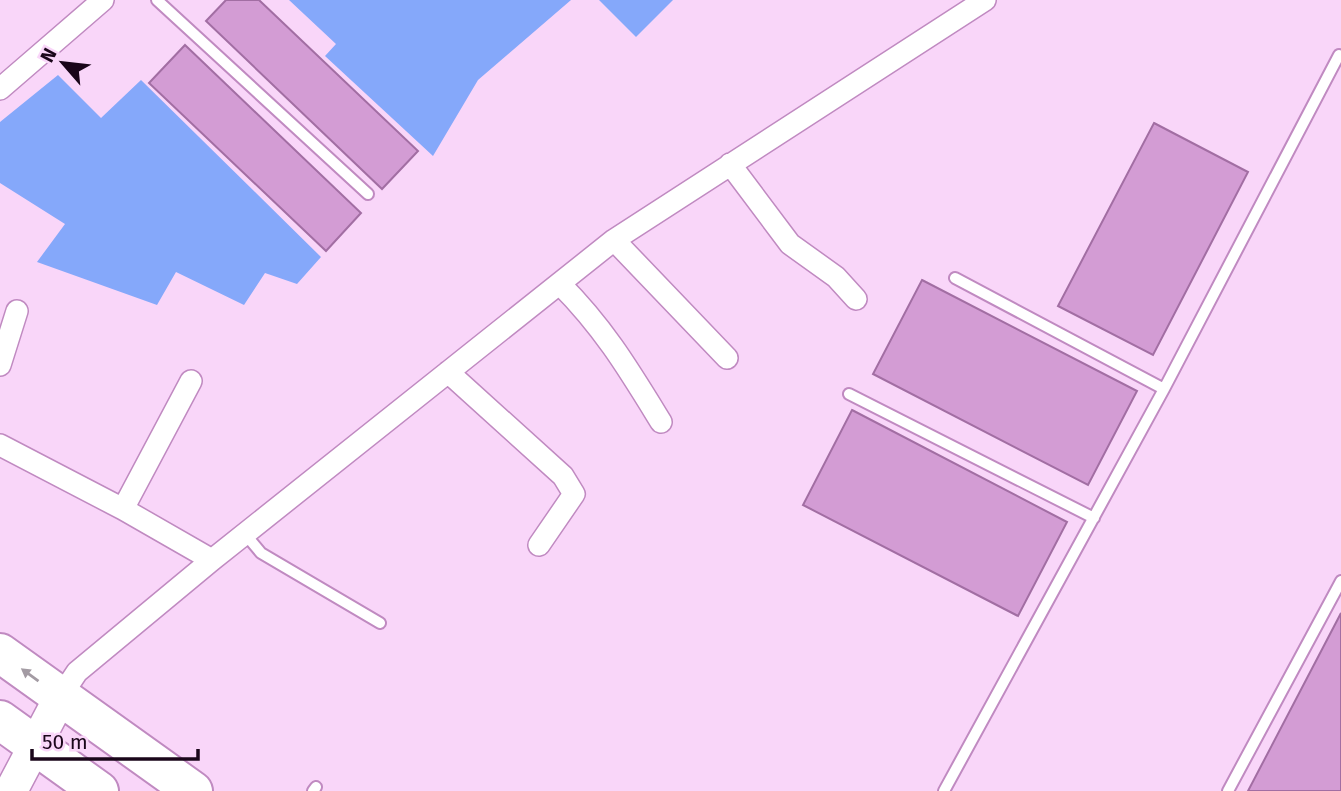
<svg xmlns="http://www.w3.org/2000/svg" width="1341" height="791" viewBox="0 0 1341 791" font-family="'Fira Sans',sans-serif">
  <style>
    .water { fill: #85a8fa }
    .building { fill: #d39cd4; stroke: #a26ea3; stroke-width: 2 }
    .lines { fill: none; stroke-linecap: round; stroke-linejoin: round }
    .lane-casing { stroke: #c08ac1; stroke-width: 14 }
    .street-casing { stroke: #c08ac1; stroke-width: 24 }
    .secondary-casing { stroke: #c08ac1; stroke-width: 35 }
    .highway-casing { stroke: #c08ac1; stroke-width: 42 }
    .lane { stroke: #fff; stroke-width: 10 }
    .street { stroke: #fff; stroke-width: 21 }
    .secondary { stroke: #fff; stroke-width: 32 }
    .highway { stroke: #fff; stroke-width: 38 }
    .oneway { fill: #a39ba3 }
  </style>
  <rect width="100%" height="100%" fill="#f9d6f9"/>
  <path class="water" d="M289,0H571L478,80L433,156L325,56L336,44Z
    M599,0H673L636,37Z
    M58,75L101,118L141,80L321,257L297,284L265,273L244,305L176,272L157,305L37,262L65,224L0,183V122Z"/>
  <path class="building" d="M226,0H259L418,151L382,189L206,21Z
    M185,45L361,213L326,251L149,83Z
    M1154,123L1248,172L1153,355L1058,306Z
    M922,280L1137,391L1088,485L873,374Z
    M852,410L1067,522L1018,616L803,505Z
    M1341,613V791H1248Z"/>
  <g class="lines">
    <defs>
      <path id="lane" d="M157,0L368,194
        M955,278L1164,389
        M849,394L1094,518
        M246,535L261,553L380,623
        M313,791L316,787
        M944,791L1164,389L1339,55
        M1228,791L1341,581"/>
      <path id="street" d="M0,89L103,0
        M730,164L790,244L836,277L856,299
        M614,240L727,358
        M560,284C604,328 629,370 661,422
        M0,365L17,311
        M448,372L563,476L574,494L539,545
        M0,445L123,509L212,560
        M123,509L191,381
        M61,696L77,672L212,560L614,240L985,0"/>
      <path id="secondary" d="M11,791L61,696"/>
      <path id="highway" d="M0,653L193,791
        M0,720L99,791"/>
    </defs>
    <use href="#lane" class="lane-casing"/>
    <use href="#street" class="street-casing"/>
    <use href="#secondary" class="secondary-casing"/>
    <use href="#highway" class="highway-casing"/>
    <use href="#lane" class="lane"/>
    <use href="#street" class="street"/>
    <use href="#secondary" class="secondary"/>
    <use href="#highway" class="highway"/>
  </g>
  <defs><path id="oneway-solid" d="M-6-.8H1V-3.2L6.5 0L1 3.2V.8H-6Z" transform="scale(1.75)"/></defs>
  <use class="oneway" href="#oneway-solid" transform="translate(30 675) rotate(-144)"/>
  <g transform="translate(63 63) rotate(298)" stroke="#f9d6f9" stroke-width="5" paint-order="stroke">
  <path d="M0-5L12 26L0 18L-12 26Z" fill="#1a061a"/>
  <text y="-10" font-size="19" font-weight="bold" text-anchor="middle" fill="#1a061a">N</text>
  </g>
  <path d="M32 749v10h166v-10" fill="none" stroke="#1a061a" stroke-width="3.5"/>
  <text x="42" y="749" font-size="21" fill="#1a061a" stroke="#f9d6f9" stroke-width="5" paint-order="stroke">50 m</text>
</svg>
